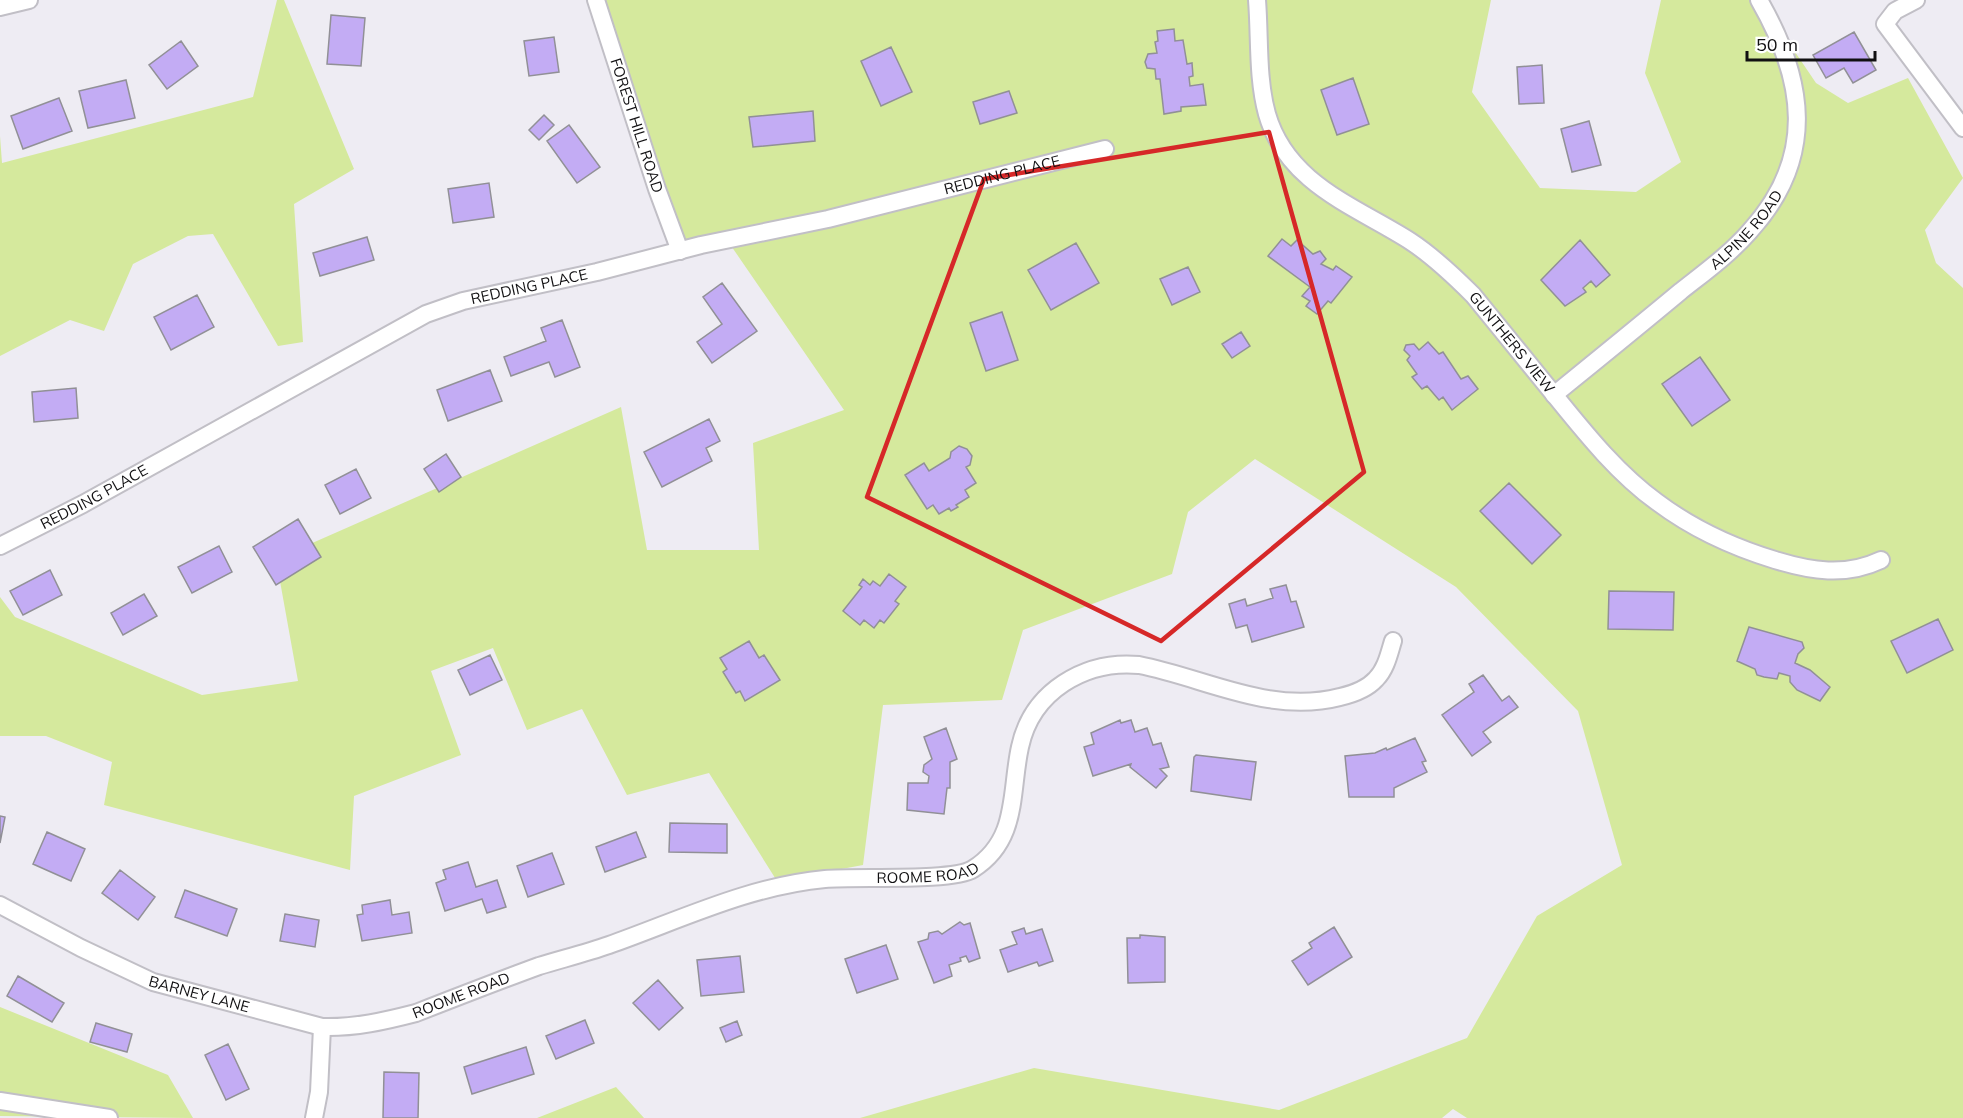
<svg xmlns="http://www.w3.org/2000/svg" width="1963" height="1118" viewBox="0 0 1963 1118" font-family="Mulish,sans-serif">
  <style>
    .green { fill: #d5e99d }
    .building { fill: #c3acf4; stroke: #919096; stroke-width: 1.5 }
    .lines { fill: none; stroke-linecap: round; stroke-linejoin: round }
    .minor-casing { stroke: #c1bfc6; stroke-width: 20 }
    .minor { stroke: #fff; stroke-width: 16 }
    .marked { fill: none; stroke: #d62828; stroke-width: 4.5; stroke-linejoin: round }
    .labels { text-anchor: middle; stroke-width: 5; stroke-linejoin: round; paint-order: stroke }
    .street-label { font-size: 15px; fill: #111012; stroke: #fff }
  </style>
  <rect width="100%" height="100%" fill="#eeecf3"/>
  <path class="green" d="M277,0H284L354,169L294,204L303,342L278,346L213,234L188,236L133,264L104,331L70,320L0,356V136L2,163L253,97Z
    M594,0H1491L1472,92L1540,188L1636,192L1681,162L1645,73L1661,0H1760L1816,83L1848,103L1908,78L1963,178L1925,230L1936,263L1963,288V1118H1467L1453,1109L1442,1118H860L1034,1068L1279,1110L1467,1038L1537,916L1622,865L1578,711L1456,587L1255,459L1188,512L1172,574L1023,630L1002,700L883,705L863,865L777,881L709,773L627,795L582,709L527,730L493,648L431,671L461,755L354,796L350,870L104,805L112,762L46,736H0V597L15,617L202,695L298,681L276,559L621,407L647,550H759L753,443L844,410L725,237L678,246Z
    M0,1007L168,1075L193,1118L0,1116Z
    M616,1087L644,1118H537Z"/>
  <path class="building" d="M331,15L365,18L361,66L327,64Z
    M1174,29L1175,41L1183,40L1187,64L1192,63L1193,76L1189,77L1190,86L1203,84L1206,105L1181,107V111L1164,114L1160,79H1156L1155,69L1147,68L1145,62L1148,54L1157,53L1155,42L1158,41L1157,31Z
    M1854,32L1876,70L1853,83L1844,68L1826,78L1813,55Z
    M554,37L559,72L529,76L524,41Z
    M181,41L198,66L167,89L149,65Z
    M891,47L912,92L881,106L861,61Z
    M1542,65L1544,103L1519,104L1517,67Z
    M1353,78L1369,124L1337,135L1321,90Z
    M126,80L135,118L88,128L79,91Z
    M1009,91L1017,113L980,124L973,102Z
    M59,98L72,131L23,149L11,116Z
    M813,111L815,141L753,147L749,117Z
    M544,115L554,125L539,140L529,130Z
    M1589,121L1601,165L1572,172L1561,129Z
    M569,125L600,167L577,183L547,141Z
    M489,183L494,217L453,223L448,189Z
    M367,237L374,260L320,276L313,253Z
    M1282,239L1291,246L1297,240L1313,254L1320,251L1326,259L1321,264L1333,270L1336,266L1352,277L1331,303L1328,301L1317,314L1306,306L1310,301L1302,296L1310,287L1268,256Z
    M1580,240L1610,275L1596,287L1591,281L1583,288L1586,292L1565,306L1541,280Z
    M1076,243L1099,283L1051,310L1028,270Z
    M1188,267L1200,292L1172,305L1160,279Z
    M722,283L757,331L712,363L697,342L722,324L703,297Z
    M197,295L214,327L171,350L154,317Z
    M1002,312L1018,360L986,371L970,323Z
    M562,320L580,367L555,377L549,362L511,376L504,357L546,341L541,328Z
    M1241,332L1250,346L1232,358L1222,344Z
    M1428,342L1439,354L1443,352L1461,379L1468,376L1478,389L1452,410L1443,397L1439,400L1427,386L1422,389L1412,377L1417,374L1407,360L1410,356L1404,350L1406,345L1414,344L1419,350Z
    M1700,357L1730,400L1692,426L1662,384Z
    M490,370L502,401L448,421L437,390Z
    M76,388L78,418L34,422L32,392Z
    M709,419L720,441L706,448L712,461L662,487L644,452Z
    M959,446L967,449L972,456L970,465L966,467L976,483L965,490L969,497L956,505L958,507L951,511L949,508L939,514L933,505L927,509L905,475L924,463L929,471L950,458L951,452Z
    M446,454L461,477L439,492L424,469Z
    M356,469L371,498L340,514L325,485Z
    M1509,483L1561,535L1532,564L1480,511Z
    M298,519L321,557L276,585L253,547Z
    M219,546L232,572L192,593L178,567Z
    M50,570L62,595L23,615L10,591Z
    M889,574L906,587L895,601L899,604L884,623L880,620L874,628L864,620L860,625L843,611L862,587L859,585L863,579L870,585L873,581L880,586Z
    M1286,585L1291,602L1296,601L1304,627L1252,642L1247,625L1236,628L1229,604L1245,599L1247,606L1273,598L1270,589Z
    M1609,591L1674,592L1673,630L1608,629Z
    M144,594L157,616L123,635L111,613Z
    M1938,619L1953,650L1907,673L1891,641Z
    M1749,627L1802,642L1804,648L1798,654L1795,663L1810,670L1830,687L1820,701L1797,690L1790,682V676L1779,673L1777,679L1764,677L1757,675L1755,669L1737,661Z
    M749,641L759,658L764,655L780,680L745,701L740,691L736,693L723,672L727,669L720,658Z
    M490,655L502,680L470,695L458,670Z
    M1483,675L1502,701L1509,696L1518,707L1483,732L1491,742L1472,756L1442,715L1474,692L1469,684Z
    M1120,720L1121,723L1131,720L1135,732L1147,728L1153,745L1161,743L1169,767L1160,769L1167,776L1156,788L1130,767L1131,764L1093,776L1084,747L1094,744L1091,733Z
    M946,728L957,759L950,762V788H947L944,814L907,810L908,783H928L929,776L923,772L924,765L932,759L924,737Z
    M1415,738L1426,761L1422,762L1427,772L1394,788V797H1349L1345,756L1375,753L1386,748L1387,750Z
    M1196,755L1256,762L1251,800L1191,791L1194,757Z
    M0,816L5,817L0,843Z
    M670,823L727,824V853L669,852Z
    M47,832L85,849L71,881L33,864Z
    M636,832L646,857L605,872L596,847Z
    M552,853L564,884L528,897L517,866Z
    M468,862L476,887L497,880L506,907L487,913L482,899L445,911L436,883L446,879L443,870Z
    M120,870L155,897L138,920L102,893Z
    M185,890L237,909L227,936L175,917Z
    M390,900L392,915L409,912L412,933L362,941L357,915L363,914L362,905Z
    M285,914L319,920L315,947L280,941Z
    M960,922L964,925L970,923L980,958L969,962L966,956L960,958L961,961L949,965L952,976L934,983L918,942L928,939L929,933L938,931L942,934Z
    M1334,927L1352,957L1308,985L1292,961L1312,948L1309,943Z
    M1024,928L1026,934L1042,929L1053,961L1039,966L1037,962L1008,972L1000,950L1017,944L1012,932Z
    M1140,935L1165,937V982L1128,983L1127,938H1140Z
    M886,945L898,979L857,993L845,959Z
    M740,956L744,992L701,996L697,960Z
    M18,976L64,1003L52,1022L7,996Z
    M658,980L683,1008L659,1030L633,1003Z
    M585,1020L594,1043L556,1059L546,1036Z
    M737,1021L742,1035L726,1042L720,1028Z
    M96,1023L132,1034L127,1052L90,1042Z
    M228,1044L249,1089L226,1100L205,1055Z
    M526,1047L534,1074L472,1094L464,1067Z
    M384,1072L419,1073L418,1118H383Z"/>
  <g class="lines">
    <defs>
      <g id="minor">
        <path id="s1" d="M596,0L657,189L680,251"/>
        <path id="s2" d="M1257,0C1260,37 1257,78 1267,114C1287,184 1355,206 1410,241C1433,256 1453,275 1473,295C1501,329 1528,363 1556,397C1586,434 1618,474 1657,502C1693,529 1732,547 1775,560C1811,571 1845,577 1881,560"/>
        <path d="M1916,0L1895,11L1885,24L1963,128"/>
        <path d="M0,7L29,0"/>
        <path id="s3" d="M1554,395C1597,360 1639,326 1681,291C1705,272 1730,254 1750,231C1817,157 1805,80 1759,0"/>
        <path id="s4" d="M0,546L83,504L426,314L463,301L597,272L701,245L828,219L1105,149"/>
        <path id="s5" d="M0,905L81,948L153,982L322,1027C355,1028 385,1021 416,1013C457,997 498,981 539,966C562,959 586,953 609,945C680,920 749,886 825,879C856,876 953,882 973,869C1019,840 1010,792 1020,747C1032,691 1085,660 1139,665C1206,678 1270,715 1340,697C1353,694 1367,689 1376,679C1386,669 1389,654 1393,641"/>
        <path d="M0,1101L109,1118"/>
        <path d="M314,1118L319,1092L322,1027"/>
      </g>
    </defs>
    <use href="#minor" class="minor-casing"/>
    <use href="#minor" class="minor"/>
  </g>
  <path class="marked" d="M1269,132L1364,472L1161,641L867,497L984,179Z"/>
  <g class="labels">
    <g class="street-label">
      <text dy="5" stroke="none"><textPath href="#s1" startOffset="132">FOREST HILL ROAD</textPath></text>
      <text dy="5" stroke="none"><textPath href="#s4" startOffset="1078">REDDING PLACE</textPath></text>
      <text dy="5" stroke="none"><textPath href="#s3" startOffset="254">ALPINE ROAD</textPath></text>
      <text dy="5" stroke="none"><textPath href="#s4" startOffset="592">REDDING PLACE</textPath></text>
      <text dy="5" stroke="none"><textPath href="#s2" startOffset="456">GUNTHERS VIEW</textPath></text>
      <text dy="5" stroke="none"><textPath href="#s4" startOffset="106">REDDING PLACE</textPath></text>
      <text dy="5" stroke="none"><textPath href="#s5" startOffset="976">ROOME ROAD</textPath></text>
      <text dy="5" stroke="none"><textPath href="#s5" startOffset="219">BARNEY LANE</textPath></text>
      <text dy="5" stroke="none"><textPath href="#s5" startOffset="490">ROOME ROAD</textPath></text>
    </g>
  </g>
  <path d="M1747 51v9h128v-9" fill="none" stroke="#111012" stroke-width="3"/>
  <text x="1756" y="51" font-size="18" fill="#111012" stroke="#ffffff" stroke-width="4.5" paint-order="stroke">50 m</text>
</svg>
